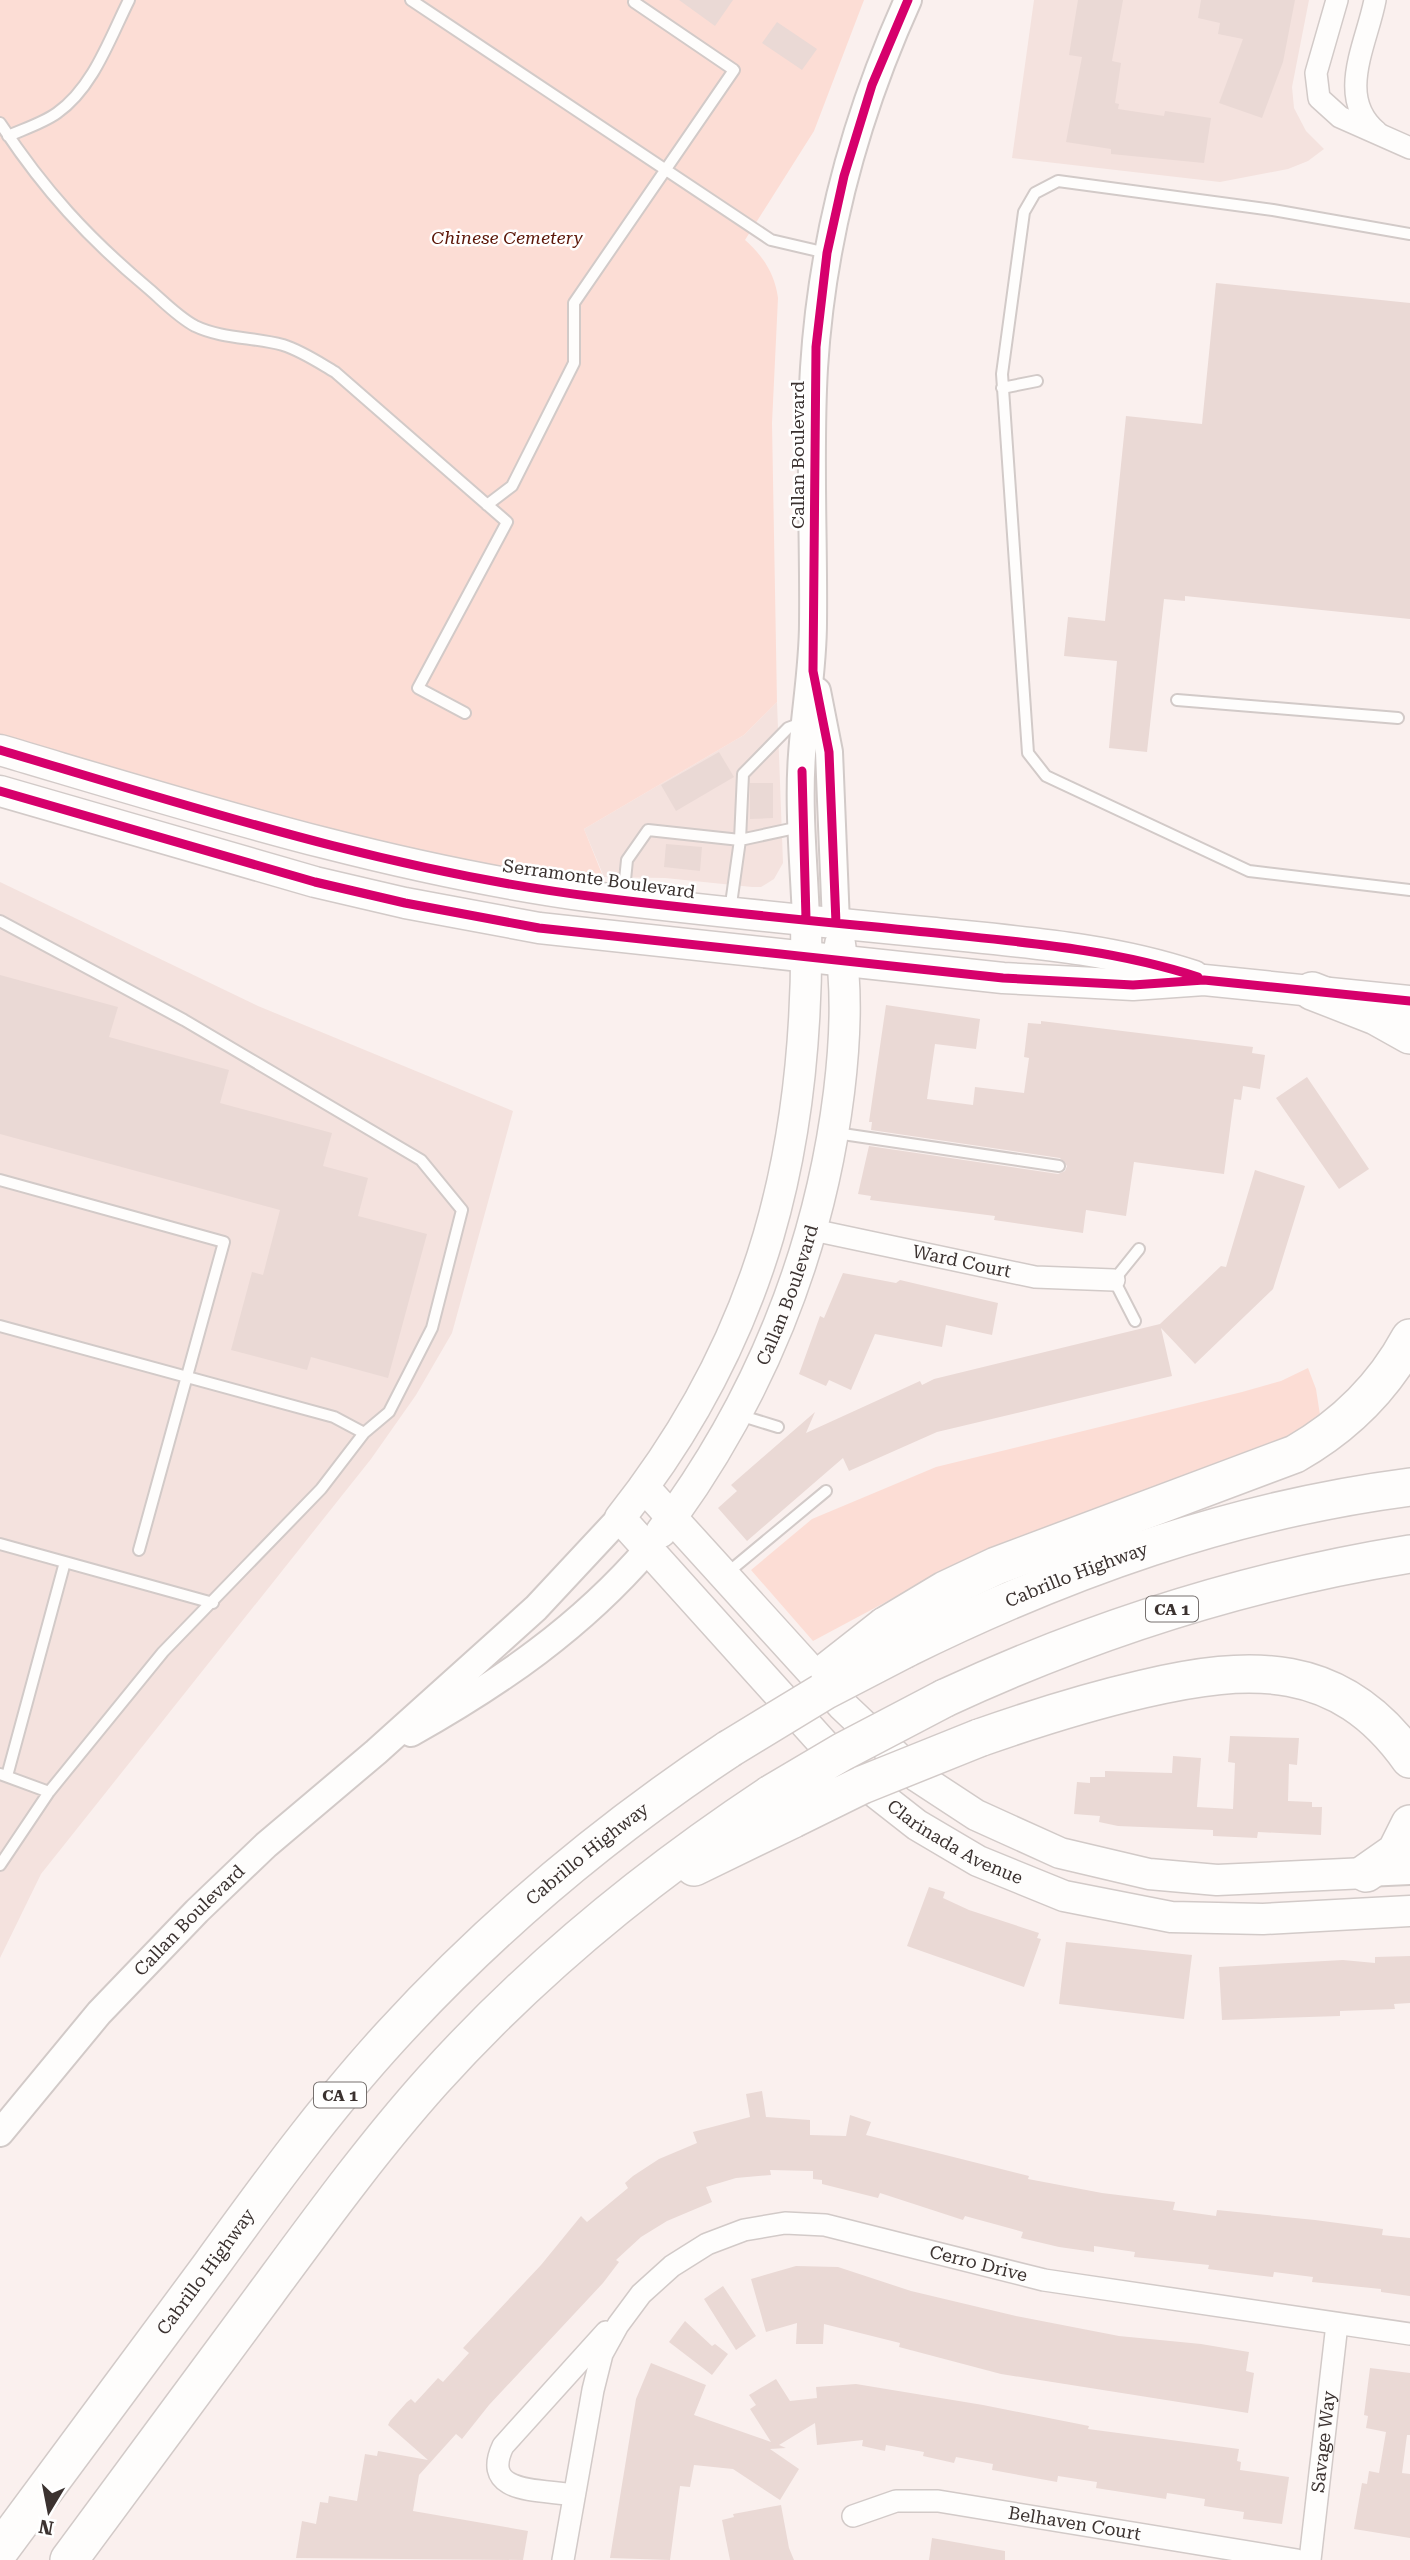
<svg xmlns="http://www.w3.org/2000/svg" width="1410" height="2560" viewBox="0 0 1410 2560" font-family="'Roboto Serif',serif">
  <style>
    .built { fill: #f4e2de }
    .green { fill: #fcddd5 }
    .building { fill: #ead9d5 }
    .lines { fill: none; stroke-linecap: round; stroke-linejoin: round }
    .service-casing { stroke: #d2cac8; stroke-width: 14 }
    .minor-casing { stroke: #d2cac8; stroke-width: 24 }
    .tertiary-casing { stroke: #d2cac8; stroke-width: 30 }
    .secondary-casing { stroke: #d2cac8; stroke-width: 33 }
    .motorway-casing { stroke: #d2cac8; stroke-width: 40 }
    .service { stroke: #fefdfc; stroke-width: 10 }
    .minor { stroke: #fefdfc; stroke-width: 21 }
    .tertiary { stroke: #fefdfc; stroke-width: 26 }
    .secondary { stroke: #fefdfc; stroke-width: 30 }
    .motorway { stroke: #fefdfc; stroke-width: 37 }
    .motorway-bridge-casing { stroke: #d2cac8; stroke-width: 40; stroke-linecap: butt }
    .motorway-bridge { stroke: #fefdfc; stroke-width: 37 }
    .cycleway-casing { stroke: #fff; stroke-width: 13 }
    .cycleway { stroke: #d6006c; stroke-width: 9 }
    .labels { text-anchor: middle; stroke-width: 5; stroke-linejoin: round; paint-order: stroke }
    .shield { fill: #fff; stroke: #76706e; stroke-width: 2 }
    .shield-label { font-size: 16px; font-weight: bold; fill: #3b3230 }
    .park-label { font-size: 18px; font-style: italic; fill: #5c1608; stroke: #fff }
    .street-label { font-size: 18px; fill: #3b3230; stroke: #fff }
  </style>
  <rect width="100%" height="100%" fill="#faf0ee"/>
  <path class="built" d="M1034,0H1309L1292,87L1294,108L1306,131L1324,149L1308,161L1288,169L1220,182L1012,158Z
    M777,702L783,863L774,879L761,887H752L665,878L604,877L584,829L744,735Z
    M0,882L258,1006L513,1111L452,1333L416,1395L371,1459L41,1874L0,1958Z"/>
  <path class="green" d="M0,0H864L814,131L745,240C763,256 775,274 778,298L772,423L777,702L744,735L584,829L606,884C401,864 198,791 0,734Z
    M1308,1368L1316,1389L1320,1415L1278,1445L942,1572L813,1641L751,1570L812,1519L936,1467L1242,1392L1281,1381Z"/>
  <path class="building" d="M679,0H733L715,26Z
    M1078,0H1123L1112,61L1121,63L1115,103L1119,104L1118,109L1164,116L1165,111L1211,118L1204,163L1111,154V149L1066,142L1082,57L1069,55Z
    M1201,0H1295L1283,62L1262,118L1219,103L1243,39L1218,34L1220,23L1198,18Z
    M777,22L817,49L802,70L762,43Z
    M1216,283L1410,303V619L1185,596V601L1164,599L1147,752L1109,748L1117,661L1064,656L1068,617L1105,621L1126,416L1202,424Z
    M719,752L734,777L676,811L661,785Z
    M750,783H773V818L750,819Z
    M666,844L702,847L700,871L664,867Z
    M0,975L118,1007L109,1037L229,1070L220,1103L332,1133L323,1166L368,1178L358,1216L427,1234L388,1378L311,1357L307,1370L231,1350L252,1272L263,1275L280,1210L0,1134Z
    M886,1005L980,1019L976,1049L935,1044L927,1099L973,1105L975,1087L1024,1093L1029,1058L1024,1057L1028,1023L1041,1024V1021L1253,1047L1252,1053L1265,1055L1260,1089L1243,1086L1241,1100L1234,1099L1224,1174L1134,1162L1126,1216L1086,1210L1083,1233L994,1220L995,1216L870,1200L871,1196L858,1194L869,1146L1058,1174L1065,1171L1067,1166L1060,1158L871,1130L872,1122H869Z
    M1307,1077L1369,1169L1339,1189L1276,1098Z
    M1255,1170L1305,1186L1273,1289L1195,1364L1161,1328L1172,1376L937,1432L849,1471L843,1458L747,1541L718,1508L737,1491L731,1485L815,1412L806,1433L920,1381L922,1385L934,1379L1160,1324L1221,1266L1226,1267Z
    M843,1273L896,1283L900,1280L998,1303L992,1335L946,1325L942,1347L875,1334L851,1390L829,1380L826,1386L799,1374L820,1316L824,1318Z
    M1230,1736L1299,1738L1297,1765L1289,1764L1288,1801L1312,1802V1807H1322L1321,1835L1258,1832L1257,1838L1213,1836V1830L1118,1826L1099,1822L1100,1816L1074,1814L1077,1782L1090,1783V1777H1105V1771L1172,1773L1173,1756L1201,1758L1197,1807L1233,1809L1235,1763L1228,1762Z
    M929,1887L945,1892L943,1898L969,1910L1039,1933L1037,1938L1041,1939L1024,1987L907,1946Z
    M1066,1942L1192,1955L1184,2019L1059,2004Z
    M1410,1956V2003L1394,2004L1395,2009L1340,2011V2016L1222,2020L1219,1967L1343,1960L1375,1963V1957Z
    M762,2091L766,2117L810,2120V2135L846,2136L850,2115L871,2122L866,2135L1029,2176L1028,2179L1102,2193L1175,2202L1173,2210L1216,2216L1217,2210L1315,2220L1383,2229L1382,2235L1410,2238V2296L1381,2292V2289L1312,2282L1313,2277L1274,2272L1273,2277L1208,2269L1209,2265L1134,2257L1135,2252L1094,2246V2252L1059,2247L1021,2238L1023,2232L965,2216L963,2220L880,2193L878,2198L822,2184V2180L813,2179V2171L770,2170L771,2175L736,2178L706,2187L712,2202L667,2221L641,2237L616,2260L619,2262L603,2283L489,2405L462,2439L456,2434L419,2475L413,2511L528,2531L523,2560L296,2558L302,2521L316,2524L320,2502L328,2503L329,2496L357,2501L365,2454L377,2456L378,2451L428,2460L388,2425L390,2421L407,2402L411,2399L415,2403L438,2378L443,2382L469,2353L463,2348L541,2265L581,2216L587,2222L628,2188L625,2183L633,2176L659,2159L697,2143L693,2132L750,2117L746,2094Z
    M796,2266L838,2267L911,2291L1016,2316L1119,2336L1201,2344L1249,2352L1246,2371L1254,2373L1248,2413L1001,2374L899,2347L900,2343L824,2324L823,2344H796L797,2323L766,2332L751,2279Z
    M723,2286L756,2336L736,2350L704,2299Z
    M685,2321L712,2346L715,2344L728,2354L712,2375L669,2342Z
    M651,2363L706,2385L694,2415L771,2442L750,2409L756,2405L749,2395L776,2379L790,2401L817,2398L816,2387L856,2384L983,2405L1089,2426L1088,2429L1239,2449L1237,2461L1241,2462L1240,2470L1289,2477L1282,2524L1243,2519L1244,2512L1204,2506L1205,2499L1167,2493L1166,2499L1096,2488L1097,2482L1058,2476L1057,2482L992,2470L993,2464L956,2457L954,2463L923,2456L924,2452L886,2445L885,2451L862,2446L863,2440L817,2445L815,2423L779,2445L786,2448L770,2449L799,2469L780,2500L733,2469L694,2465L690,2487L680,2486L670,2560L610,2558L636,2399Z
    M1370,2368L1410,2373V2435H1407L1402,2473L1410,2474V2538L1354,2529L1362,2483L1367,2484L1369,2471L1379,2473L1386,2432L1366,2428L1368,2416L1364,2415Z
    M781,2505L789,2548L794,2560H730L722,2520L734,2517L733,2514Z
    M932,2538L1005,2551V2560H929Z"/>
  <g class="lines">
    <defs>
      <path id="service" d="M411,0L771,240L827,253
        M0,123C44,190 88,238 149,289C163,301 178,317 195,326C222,339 254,337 283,345C302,351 318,362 335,372L507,522L418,688L465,713
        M8,136C24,129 43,123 57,113C93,88 110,38 129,0
        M1410,234L1273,210L1058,181L1035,193L1024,212L1002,374L1028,753L1046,776L1249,871L1410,890
        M1002,388L1037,381
        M487,505L512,486L574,363V303L734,70L634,2
        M1177,700L1398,718
        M623,900L627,860L648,830L740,840L743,774L788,728L804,722
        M730,911L740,840L800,827
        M0,921L184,1020L421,1160L462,1210L432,1328L389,1412L364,1433L321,1489L163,1652L49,1792L0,1865
        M836,1133L1059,1166
        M0,1180L224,1242L139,1550
        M1135,1321L1114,1280L1139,1249
        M0,1326L334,1417L364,1433
        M739,1415L778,1427
        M0,1544L213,1603
        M726,1574L826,1491
        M0,1774L49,1792
        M7,1776L65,1562"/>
      <g id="minor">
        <path d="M1337,0L1316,73L1319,98L1340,117L1410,148"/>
        <path d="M1375,0C1367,43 1335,98 1377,132"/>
        <path id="s1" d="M813,1230L1035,1277L1114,1280"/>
        <path d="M574,2495C540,2489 480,2495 503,2446L606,2332"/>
        <path id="s2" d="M853,2516L896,2501H938L1297,2560"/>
        <path id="s3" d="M563,2560L593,2390L602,2354L618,2325L641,2294L672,2266L707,2244L744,2230L785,2223L825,2225L1044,2280L1410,2334"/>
        <path id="s4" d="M1310,2560L1337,2324"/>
      </g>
      <g id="tertiary">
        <path d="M817,691L829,752L836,923"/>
        <path d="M806,919C804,865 798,809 802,755C805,710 813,667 813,623C814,538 809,452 814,368C822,239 855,117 908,0"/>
        <path d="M411,1733C500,1683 581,1627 648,1549"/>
        <path d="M1366,1873L1410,1871"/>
        <path id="s5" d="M0,2133L99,2013L197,1911L266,1845L376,1752L536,1608L620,1518"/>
      </g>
      <g id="secondary">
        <path d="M0,750C196,808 391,870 594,897C707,911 821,922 935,933C1022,942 1111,948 1194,976"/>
        <path d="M0,791L315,882L405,903L539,928L1003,978L1133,985L1204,980L1410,1001"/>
        <path id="s6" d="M806,919C810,1146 764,1337 620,1518L848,1771L917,1825L978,1861L1064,1896L1171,1917L1263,1919L1410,1911"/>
        <path d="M644,1487L842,1705L918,1777L976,1815L1060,1853L1149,1874L1217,1880L1366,1873"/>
        <path id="s7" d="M661,1532C758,1403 819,1253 839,1092C845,1043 848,993 840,944"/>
      </g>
      <g id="motorway">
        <path d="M1312,991L1376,1016L1410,1035"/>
        <path d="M885,1626L945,1590L996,1566L1295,1454C1344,1426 1383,1388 1410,1338"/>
        <path id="s8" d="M905,1649C1065,1570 1232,1510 1410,1487"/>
        <path d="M945,1698C1094,1629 1248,1580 1410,1554"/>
        <path d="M979,1738C1033,1719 1087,1702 1143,1689C1249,1664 1340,1660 1410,1759"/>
        <path d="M694,1867L793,1819"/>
        <path d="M1366,1873L1396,1852L1410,1824"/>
        <path id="s9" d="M0,2550C70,2456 139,2362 209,2268C267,2188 325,2108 392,2035C492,1926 605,1831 729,1749"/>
        <path d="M69,2560C135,2471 201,2381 267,2292C320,2220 373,2147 433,2080C532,1970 647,1876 771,1794"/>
      </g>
    </defs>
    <use href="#service" class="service-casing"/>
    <use href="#minor" class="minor-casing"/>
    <use href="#tertiary" class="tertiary-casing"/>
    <use href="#secondary" class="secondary-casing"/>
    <use href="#motorway" class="motorway-casing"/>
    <use href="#service" class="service"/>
    <use href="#minor" class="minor"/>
    <use href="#tertiary" class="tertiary"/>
    <use href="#secondary" class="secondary"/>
    <use href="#motorway" class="motorway"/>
    <defs>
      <path id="motorway-bridge" d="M829,1670L885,1626
        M729,1749L826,1690L905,1649
        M771,1794L842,1752L945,1698
        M793,1819L862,1785L979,1738"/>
    </defs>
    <use href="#motorway-bridge" class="motorway-bridge-casing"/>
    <use href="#motorway-bridge" class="motorway-bridge"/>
    <defs>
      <path id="cycleway" d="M0,750C196,808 392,872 596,897C705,911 816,921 926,932C1017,942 1110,948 1198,977
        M802,771L806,919
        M0,791L315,882L405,903L539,928L1003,978L1133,985L1204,980L1410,1001
        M836,923L829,752L813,671L816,347L827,253L844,176L872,85L908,0"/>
    </defs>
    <use href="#cycleway" class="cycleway-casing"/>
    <use href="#cycleway" class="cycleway"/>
  </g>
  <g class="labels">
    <g class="shield">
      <rect x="1146" y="1596.5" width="52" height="25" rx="5"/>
      <rect x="314" y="2082.5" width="52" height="25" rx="5"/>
    </g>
    <g class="shield-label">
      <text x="1172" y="1615">CA 1</text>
      <text x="340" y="2101">CA 1</text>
    </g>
    <g class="park-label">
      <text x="507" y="244">Chinese Cemetery</text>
    </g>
    <g class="street-label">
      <text transform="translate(798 455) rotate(-90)" y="6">Callan Boulevard</text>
      <text transform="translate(599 879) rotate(8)" y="6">Serramonte Boulevard</text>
      <text dy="6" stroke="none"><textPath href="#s1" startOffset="152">Ward Court</textPath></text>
      <text dy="6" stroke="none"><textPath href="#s7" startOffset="270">Callan Boulevard</textPath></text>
      <text dy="6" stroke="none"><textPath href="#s8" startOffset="187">Cabrillo Highway</textPath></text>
      <text dy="6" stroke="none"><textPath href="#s6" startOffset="1111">Clarinada Avenue</textPath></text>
      <text dy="6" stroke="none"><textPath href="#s9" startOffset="914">Cabrillo Highway</textPath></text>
      <text dy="6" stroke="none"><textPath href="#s5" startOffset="285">Callan Boulevard</textPath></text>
      <text dy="6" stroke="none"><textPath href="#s3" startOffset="644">Cerro Drive</textPath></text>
      <text dy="6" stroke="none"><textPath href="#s9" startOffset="346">Cabrillo Highway</textPath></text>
      <text dy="6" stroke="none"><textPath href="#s4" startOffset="119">Savage Way</textPath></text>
      <text dy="6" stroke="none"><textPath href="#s2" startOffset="226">Belhaven Court</textPath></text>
    </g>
  </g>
  <g transform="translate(49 2511) rotate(190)" stroke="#ffffff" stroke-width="5" paint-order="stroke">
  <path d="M0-5L12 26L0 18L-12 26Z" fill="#3b3230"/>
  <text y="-10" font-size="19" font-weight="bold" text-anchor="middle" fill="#3b3230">N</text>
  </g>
</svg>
